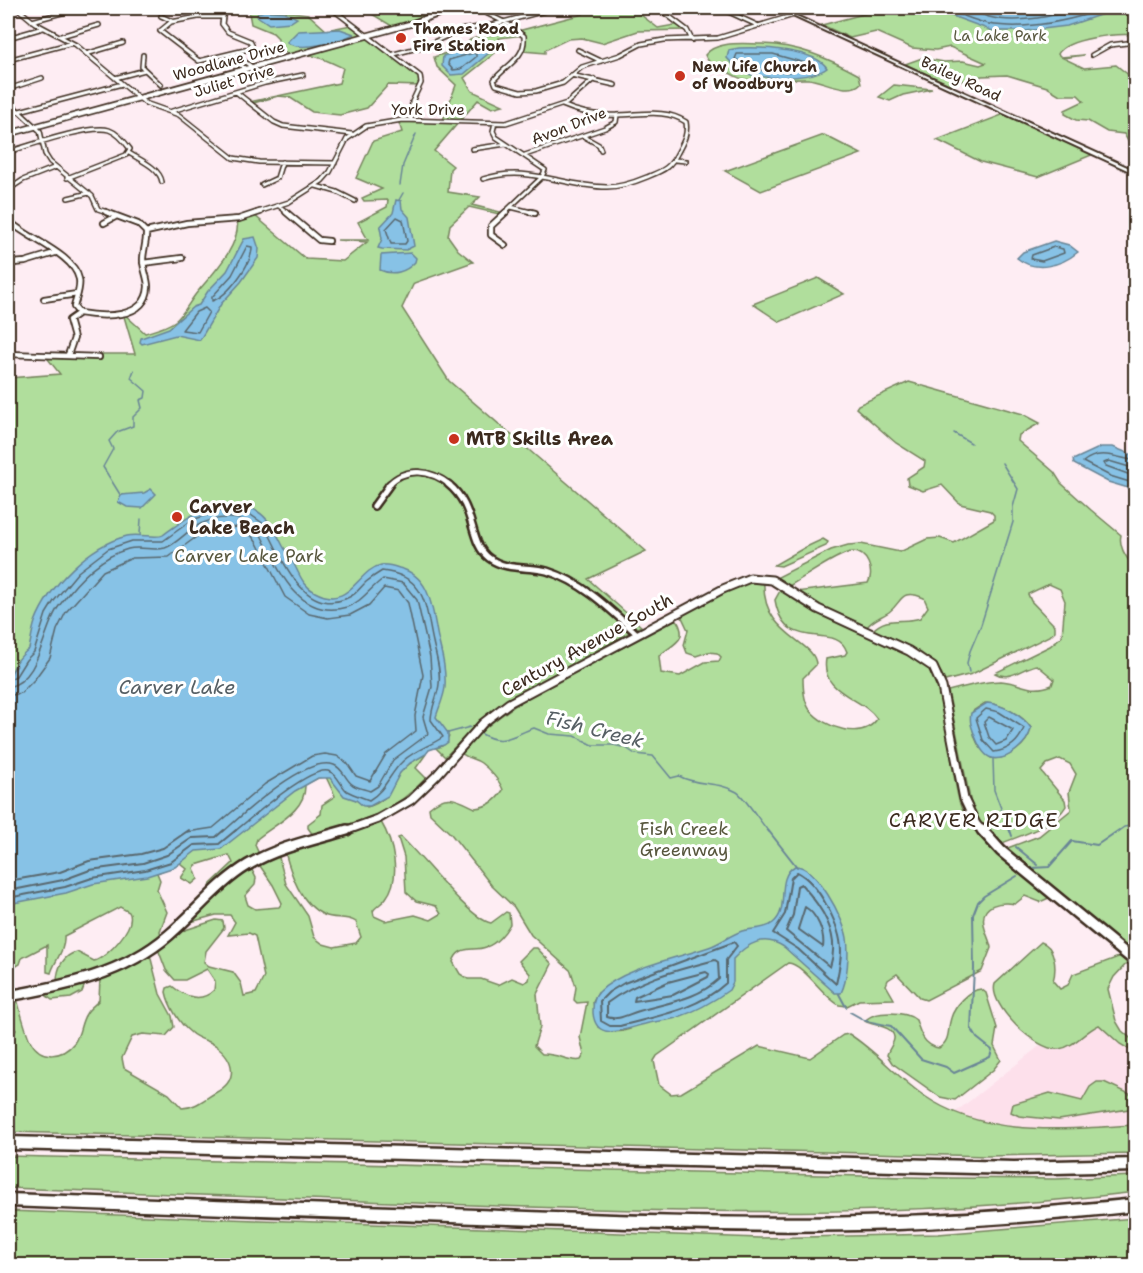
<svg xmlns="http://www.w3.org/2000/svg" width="1143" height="1273" viewBox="0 0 1143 1273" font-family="'Shantell Sans',sans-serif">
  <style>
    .built { fill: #fde0eb }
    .green { fill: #b0de9c; stroke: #76845d; stroke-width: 1.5; fill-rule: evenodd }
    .water { fill: #87c2e6; stroke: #698596; stroke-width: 1.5 }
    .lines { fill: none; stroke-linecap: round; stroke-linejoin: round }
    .shore-far1 { stroke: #59676e; stroke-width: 1.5 }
    .shore { stroke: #59676e; stroke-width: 2 }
    .stream-far1 { stroke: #698596; stroke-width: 1.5 }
    .stream { stroke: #698596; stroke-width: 2 }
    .minor-far2-casing { stroke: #3b2a1e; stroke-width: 6 }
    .minor-far1-casing { stroke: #3b2a1e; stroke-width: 8 }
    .minor-casing { stroke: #3b2a1e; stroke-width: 10 }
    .tertiary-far2-casing { stroke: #3b2a1e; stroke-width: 8 }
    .tertiary-far1-casing { stroke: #3b2a1e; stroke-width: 11 }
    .tertiary-casing { stroke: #3b2a1e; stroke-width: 14 }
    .secondary-casing { stroke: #3b2a1e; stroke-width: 4 }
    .motorway-casing { stroke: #3b2a1e; stroke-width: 5 }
    .minor-far2 { stroke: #fff; stroke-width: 3 }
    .minor-far1 { stroke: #fff; stroke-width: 4.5 }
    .minor { stroke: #fff; stroke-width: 5 }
    .tertiary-far2 { stroke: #fff; stroke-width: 4.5 }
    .tertiary-far1 { stroke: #fff; stroke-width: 7 }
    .tertiary { stroke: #fff; stroke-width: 9 }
    .secondary { fill: #fff; fill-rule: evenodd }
    .motorway { fill: #fff; fill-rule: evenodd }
    .poi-dot { fill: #c8321e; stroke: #fff; stroke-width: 2 }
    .labels { text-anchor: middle; stroke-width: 6; stroke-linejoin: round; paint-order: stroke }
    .far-poi-label { font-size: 15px; font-weight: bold; fill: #3b2a1e; stroke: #fff; text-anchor: start }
    .far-park-label { font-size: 15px; fill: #58573e; stroke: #fff }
    .far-street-label { font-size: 15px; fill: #3b2a1e; stroke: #fff }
    .poi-label { font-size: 18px; font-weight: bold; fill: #3b2a1e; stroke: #fff; text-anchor: start }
    .park-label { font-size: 18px; fill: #58573e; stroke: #fff }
    .street-label { font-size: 18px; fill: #3b2a1e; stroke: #fff }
    .water-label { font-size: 20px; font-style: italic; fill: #565f64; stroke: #fff }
    .neighbourhood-label { font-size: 20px; letter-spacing: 1.5px; fill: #3b2a1e; stroke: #fff }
  </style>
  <rect width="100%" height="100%" fill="#feedf3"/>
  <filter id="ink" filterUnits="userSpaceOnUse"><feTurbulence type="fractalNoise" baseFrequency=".0167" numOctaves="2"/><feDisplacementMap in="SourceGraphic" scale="12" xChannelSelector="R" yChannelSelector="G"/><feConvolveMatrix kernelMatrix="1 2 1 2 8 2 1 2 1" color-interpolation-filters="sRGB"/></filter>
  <g filter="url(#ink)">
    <path class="built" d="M1088,1008L1135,1047V1146L911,1147Z"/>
    <path class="green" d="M259,8L308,14L326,30L351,25L381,44L419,75L420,86L388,85L367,108L340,115L312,112L289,97L278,96L250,104L249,102L339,83L343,68C326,60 310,51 291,56L278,48V38L273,33L251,24L249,13Z
      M362,8H426L437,15L395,28Z
      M579,8H611L637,12L658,28L680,24L687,30L638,31L602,43L582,38L568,39L545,50V53L523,51L525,41L523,35L499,38L501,42L495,53L464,78L472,91L503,105L492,108L478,100L434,151L453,166L450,169L448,192L480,197L472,205L504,213L503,215L469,207L450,225L448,236L458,250L473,262L414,283L402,308L449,381L646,551L588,579L641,626L505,702L482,719L445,757L436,748L442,746L449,736L353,798L367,807C391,801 389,786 402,770C409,763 417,759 426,754L416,768L426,778C393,814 358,822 313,835L308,828V824L321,814L322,805L335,796L326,777L318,778L305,785C306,811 275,824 257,839L255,845L259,854L209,891L211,884L233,863L229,855L196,865L194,868L198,879L192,884L181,878L187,869L180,863L157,873L160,880L157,890L167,912L160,931L161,936C129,960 96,972 57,982C57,968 63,955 77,952L94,961C107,958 137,926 129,912L120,907L64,936C65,951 55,960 51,973L47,972V945L22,958L20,964L8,971V378L60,374L44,354H135L123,313L145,333C155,330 167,327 175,321C183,315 189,303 195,295C210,276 242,246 237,219L254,215L306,259L343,261L367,242L337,240H368L358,222L387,207L388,200L364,201L362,198L382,189L356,178L373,141L402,132L398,120H443L456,85L437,67L434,57L464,47L470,40L481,36L519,32L518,31L583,14Z
      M886,8H1135V35C1119,33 1066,38 1058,54L1061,57L1084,55L1063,58L1084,68L1116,65L1135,80V134L1132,135L1135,154L1124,134L1107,132L1088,121L1076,120L1065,114V110L1084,101L1078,95H1060L1047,87L1007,75L982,76L949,84L905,64L922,58L944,62L963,61L980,65L986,63L950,47L936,50L912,48L876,32L850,38L822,25Z
      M762,44C798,45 828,58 859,75L861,83C849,96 823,80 808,79C786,78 765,84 743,79C737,78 732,74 726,71C717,67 709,65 705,55C717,40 745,44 762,44Z
      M894,85L932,89L903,95L890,101L879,97Z
      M1007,113L1094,154L1038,177L981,162L937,140Z
      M824,135L861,154L761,191L725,171Z
      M818,278L844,294L780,322L753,304Z
      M909,382L1023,414L1040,423L1019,435L1018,441L1054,472L1061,483L1091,510L1121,535C1118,548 1128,559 1135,569V956L1005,849L1039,836L1071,810L1069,792L1076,774L1070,764L1060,759L1047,764L1041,771L1065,800L1066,806C1054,827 1021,835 1000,844L979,820L971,804L948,691C965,687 983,681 1001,681C1021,682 1029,694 1052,685L1054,679L1037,665C1023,667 1009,682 995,673L1050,646L1062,636L1065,601L1060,589L1049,584L1028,594L1031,601L1055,626V631L1051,635L972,674L945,681C935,652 898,642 872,631C887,615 902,624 920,618L928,607L924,598C899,588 903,602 889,612C880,618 873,619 866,628L822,608L796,592L868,583C875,572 867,551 852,552C840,552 802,579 789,586L776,578L831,550L848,545L861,544L900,552L927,539L940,538L954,543L994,520V515L990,511L960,504L942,485L923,491L908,485L907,478L924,467L925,461L896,443L856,408L858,405ZM985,703C1001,704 1022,714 1031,728C1028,745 1007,761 991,758C975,747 970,729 973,711Z
      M823,539L828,542L826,546L781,566L774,565L804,548Z
      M748,581H764C761,636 816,640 816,665L803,678C803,688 804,702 810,710C824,728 863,741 877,719C863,697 820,694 826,659L845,655L847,652C837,620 785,657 775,600L781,589C809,608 838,622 869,637C888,645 915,653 929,669C947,688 950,777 961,807C976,845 1020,872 1051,897L1040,902L1025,896L1015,904C1001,901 980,904 984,924C985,933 990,940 991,948L982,971L926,1000L920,998L897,974L888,980L886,985L894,999L859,1000L847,1006L839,1005C823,997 804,964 788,963L657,1056L654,1061L659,1085L671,1094L681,1093L759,1046L810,1058L843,1035L849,1034C876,1051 897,1077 923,1095C986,1139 1063,1129 1135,1125L1136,1153L988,1156L8,1132V1044L16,1030L13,1026H8V1000L17,998C19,1007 27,1036 31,1042C41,1060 62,1058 74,1043C81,1034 80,1023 86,1014C89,1008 95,1005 99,1000L100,979L150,955L160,994L172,1016L174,1027L166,1036L143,1034L132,1037L122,1058L124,1068L169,1094L182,1108C195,1108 204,1099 215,1093C239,1081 235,1059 215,1045C207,1040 197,1039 190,1032C179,1023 169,1006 166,992L167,988L172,986C185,997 201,1003 214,990L215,981L207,969L185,980H175L166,970L158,949L179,932L216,920L223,921L224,928L206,951L204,962L209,966L233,972L241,983L244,996L256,993L264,977L255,936L249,933L228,935L235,922L230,915H216L187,923L227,885L251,868L256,878L255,885L245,896L248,905L255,909L279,907L282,903L273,885L258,863L278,854L286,884L308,916L314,937L323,944L334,947L356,943L361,937L356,922C346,915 334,920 324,915C300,904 291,874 285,852L381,822C393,842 402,877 386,898C382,904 376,906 373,911L374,916L385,921L415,915L431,920L441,914L436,906L416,901L406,892L404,857L398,838L401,837C420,854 469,919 491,923L506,912L509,913L510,924C505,933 496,944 486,947C473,952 459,944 453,962L460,974L468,979H481L498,985L512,978L524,983L529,980L530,974L519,961L532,948H537L552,964L537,994L540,1027L534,1046L542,1054C557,1053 572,1063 581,1060L584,1055L580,1037L587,1002L577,1003L574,1000L576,987L571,971L531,935L514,907L492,886L451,834L430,814L429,808C447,792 457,799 475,808C487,807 497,800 503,790C500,781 489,769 481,763C474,758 467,759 460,752C519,688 603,662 676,619C690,641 673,643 659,656L661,673L680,676L705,662L719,661L721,657L717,653L708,652L696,656L687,653L684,645L688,630L681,615ZM598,993L630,1029C619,1033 608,1033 598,1027L593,1002Z
      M1041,942C1055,946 1057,968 1053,981L1060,989L1068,985L1073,974L1121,956L1128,962L1114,977L1108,989L1116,1021L1122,1031L1135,1042V1053L1120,1044L1099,1025C1085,1031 1074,1047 1059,1049C1037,1052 988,1005 995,984Z
      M85,984L82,992L71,998L52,1000L43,993Z
      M981,989L986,993L997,1028L994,1046L1001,1060L993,1070L955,1100L940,1097L892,1063L887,1055C888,1049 895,1043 894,1037C892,1025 873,1026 865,1021C874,1010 906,1011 916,1020C920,1033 924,1046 939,1048C951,1040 947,1030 951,1018C954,1007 970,989 981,989Z
      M1097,1082H1104L1132,1095L1135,1098V1108L1059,1120L1019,1116L1011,1112L1013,1104L1050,1093L1082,1101L1090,1087Z
      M8,1156L951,1178L1055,1179L1135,1176L1136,1192C934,1216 732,1214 529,1207C355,1201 181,1194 8,1188Z
      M8,1211L760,1238L938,1234L1135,1218L1136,1265L8,1266Z"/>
    <path class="water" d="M914,8H1096L1103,14L1067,26L1026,31H993L952,16Z
      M264,11L284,12L297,18L291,22L269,24L257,16L258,13Z
      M340,29L354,34C341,41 299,53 287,42L298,31Z
      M491,41L496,45L495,48L464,74L451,75L442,66L443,56Z
      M739,48C759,47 815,49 827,68C813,79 762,80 746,73C739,70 732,64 727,58L729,50Z
      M396,200L401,201L402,209L409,217L414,246L406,250L382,249L378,248L382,239L380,227L393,213Z
      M255,237L259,249L258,258L241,282L221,304L200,340L176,335L142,344L140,342L141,338L169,328L193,307L199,305L208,291L227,271L244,239Z
      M1054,241L1069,245L1078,252C1061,266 1035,273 1017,258L1023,252Z
      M411,253L416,258L415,262C406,272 393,276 380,270L381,255Z
      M1101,447H1113L1135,456V490L1108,482L1074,464L1073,460Z
      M151,489L156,494L142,508L127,507L118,502L121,495L144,493Z
      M219,505C255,504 266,511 282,544C286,552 292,559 296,568C301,578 304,586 315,592C350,611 357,570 381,565C387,564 393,566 399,568C432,576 432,610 438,638C442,655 446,668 445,687C444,697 439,707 436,717L448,733V742L444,745L429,750L426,754L410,763L400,773L388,796L370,806H363L356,800L344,796L330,778H318L295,791L221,849L196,851L175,867L147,876L93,884L66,893L8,904V739L11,737L8,733C7,703 2,669 29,649C31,640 32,631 35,622C49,586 89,545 127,536C139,533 157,539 163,535C181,522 196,510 219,505Z
      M987,703C1002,704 1023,716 1031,728C1029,742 1008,762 992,758C983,756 978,744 975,736C972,728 969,722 971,713Z
      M795,866C816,865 844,919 847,938C849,953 848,979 841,993H835L784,947C764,934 748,943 733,959V982L729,990C714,1001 694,1012 676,1018C666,1021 655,1021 645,1024C627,1028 596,1044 593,1013C593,1006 593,998 599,992C623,968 678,958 709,947C721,943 730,935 742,931C752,928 764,930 773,923C791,909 774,878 795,866Z"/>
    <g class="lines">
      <path class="shore-far1" d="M942,8C959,13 978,23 995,25C1027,29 1062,22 1092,13L1093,8
        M967,8C974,11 982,15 989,17C1019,25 1055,15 1084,8
        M473,53L476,54V57L461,69L453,70L448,64L449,60Z
        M737,54H773L805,63L807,66C786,78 754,71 735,59Z
        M397,217L403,220L407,241L405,244H391L386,229Z
        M247,246L252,247C252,264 228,296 212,301V297L232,275Z
        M1054,247L1063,249L1064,253L1042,261L1031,259L1032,255Z
        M205,308L209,312L198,332L182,330L196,312Z
        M1136,461C1117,458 1100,448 1083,462L1110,476L1136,484
        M1136,469L1109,461L1104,463L1106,466L1136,477
        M8,680L16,676L26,660L34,652L46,614L54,601L78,572L108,549L132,541H163L192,520L219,511L248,513L264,524C280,553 301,616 345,599C356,595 359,589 366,582C371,578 377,574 382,571C427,576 425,606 433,642C436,656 441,670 439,684C438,696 431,707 431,720L443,737C430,746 415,750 403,761C389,774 386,790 369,800C362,797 354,795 347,791C340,785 338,774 328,771C310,766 250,819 234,832
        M8,687C41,680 42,629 59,606C76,582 99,557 128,549C140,546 153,551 165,548C175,545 185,533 195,527C213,516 242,513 258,529C276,563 296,622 347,607C362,602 370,588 383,579L403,583L417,600L430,657L432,687L423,717L428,734L393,760L378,786L370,791C365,789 358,788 353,785C345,780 344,769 334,765C307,754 243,814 223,832
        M8,696L21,693L34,680L50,658L57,630L66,612L103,571L132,558L169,557L199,535L213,529L239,527L248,531L257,543L285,597L309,614L328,618L350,615L369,605L384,588L399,591L408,603L423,675L415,716L416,731L386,754L370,781L356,776L347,763L337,756L325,754L312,756L265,784L213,828L187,832
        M986,709L999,712L1024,728C1019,742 1009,750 994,752L983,740L976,718Z
        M989,717L1013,730L1006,741L996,745L989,737L984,722Z"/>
      <path class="shore" d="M797,872C819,883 841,927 841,951C841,962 838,974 836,984L798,949L773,933L785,914L791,878Z
        M8,881L60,872L89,861L141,854L163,848L189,830
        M801,884C822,907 841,935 830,967L786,931L793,915L797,886Z
        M8,891L63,880L90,870L143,863L167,855L192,838L216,837L224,830
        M8,898L65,887L92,878L145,870L171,862L194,845L219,844L236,830
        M805,907C817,914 825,933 823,947L798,929Z
        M734,942L737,946L726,960V983C697,1010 657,1016 620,1026H610L601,1021L600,1001L609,992L624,983Z
        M715,960L718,962L719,979C696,1000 668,1002 639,1011C628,1014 619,1021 607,1017V1003C639,979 677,970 715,960Z
        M706,972L709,974L708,977L673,995L634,1001L635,997L668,982Z"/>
      <path class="stream-far1" d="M400,185L403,165L416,134
        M399,200L403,193
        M954,433L971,443
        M121,496L103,467L113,449L109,441L117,432L133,426V417L142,408L140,400L145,398L146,391L131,378L134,370
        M140,534L141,519
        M969,672L967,663L970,651L981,625L1013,522V507L1018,489L1002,463
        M8,674L17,666
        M448,733L470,727
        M480,733C503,747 512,735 534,728L549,734L575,736L593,745H614L626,748L635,754L653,756L671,778L679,776C696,786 719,781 737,792C744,796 761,823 769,832
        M993,759L994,790L1010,832
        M1117,832L1124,827L1136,825"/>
      <path class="stream" d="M768,830L797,867
        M1010,830L1012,836
        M1016,847L1038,865
        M1032,868L1049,867L1072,841L1097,845L1119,830
        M839,994L846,1007
        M850,1012L866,1021L891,1026L921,1059L946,1067L954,1073L990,1057L992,1050L977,1038L971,1028L974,969L973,915L978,902L984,896L1017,876"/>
      <defs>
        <path id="minor-far2" d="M17,8L35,23L76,45L145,103L179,115L233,158L259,162L335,163
          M331,8L420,76L421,83L412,102L411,120
          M465,8L480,12
          M476,8L506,23L524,36C526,58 506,65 494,80L496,85L520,92L536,91L563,83L582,67L620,55L641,44L664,40L718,38L794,15
          M658,8L687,30L692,40
          M720,8L759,26
          M161,16L172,21
          M198,17H223L222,24L228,32L250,41L252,45L249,49L199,61L160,31L171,22Z
          M223,17L225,8
          M32,21L80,8
          M61,36L99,25
          M8,38L43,28
          M578,50L601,61
          M86,54L123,43
          M234,54L252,67
          M394,54L425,46L460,30L492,25L552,9
          M143,55L142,67L161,85
          M1092,55L1110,45L1136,42
          M228,56L246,69
          M8,60L72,43
          M571,75L615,85
          M115,78L145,70
          M8,89L42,78
          M236,92L274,122L283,126L352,134
          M8,101L40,131L45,154L50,162L92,196L98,209L110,213
          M172,111L265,83L303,75
          M8,114L122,84
          M495,123L493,131L496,137L545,170L542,177L504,213
          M583,136L599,145L601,150
          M472,149L506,144
          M8,152C28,146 91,124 109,130C118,133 125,142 130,149L126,155L67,178
          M129,153C140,160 160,168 162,182
          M525,155L605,128L616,122L617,115
          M675,160L686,161
          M483,179C529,164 562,187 607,187C620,187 635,182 647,177C664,170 670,168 678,152C684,141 688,134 686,122C665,108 641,115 617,115C598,116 580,113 562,105
          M262,185L277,178L282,162
          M316,186L337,192L355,201
          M8,190L23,180L56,167
          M68,198L89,193
          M279,206L288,213
          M511,207L535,213
          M255,213L289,202L322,181L330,172L347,139L366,126L402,120L506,123L567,103L594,79"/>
        <path id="minor-far1" d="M286,212L319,240L329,241
          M531,212L535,213
          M8,220C26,238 74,254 79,279C81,288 76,298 74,307L79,313L69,320L74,338L68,355
          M104,223L115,217
          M146,232L187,223L239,219L260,212
          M505,245L491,235V226L506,212
          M13,263L25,262L55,253
          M143,263L182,258
          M44,299L77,294
          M79,313C102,317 146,320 148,287C148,278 143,269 143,260C143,250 147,242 146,232L138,224L106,212
          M8,354L99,357
          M388,485C406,466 431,470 450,485"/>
        <path id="minor" d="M448,484C477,507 468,542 489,558C506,571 529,566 547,571C583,582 610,609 637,634
          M374,506L390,484"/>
        <path id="tertiary-far2" d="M8,134L410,24L455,8"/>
        <path id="tertiary-far1" d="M342,832L378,819L411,800L436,776L483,723L509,703L723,589L750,578L772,580L818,609L909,651L933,667L942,687L964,799L976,824L983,832"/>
        <path id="tertiary" d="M982,830L1001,851L1136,962
          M8,996C65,986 124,974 169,935C196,912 218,883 248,865C278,847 314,840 347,830"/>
        <path id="secondary" d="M775,8H779L1136,171V174Z"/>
        <path id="motorway" d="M8,1137L1014,1162L1136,1159V1171L1014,1174L8,1149Z
          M8,1194C155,1199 303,1204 450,1209C599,1215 749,1221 898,1216C978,1214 1056,1207 1136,1199V1211C1056,1220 978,1226 898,1229C749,1234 599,1227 450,1222C303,1216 155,1212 8,1206Z"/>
      </defs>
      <use href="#minor-far2" class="minor-far2-casing"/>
      <use href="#minor-far1" class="minor-far1-casing"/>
      <use href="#minor" class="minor-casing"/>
      <use href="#tertiary-far2" class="tertiary-far2-casing"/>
      <use href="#tertiary-far1" class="tertiary-far1-casing"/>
      <use href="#tertiary" class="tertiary-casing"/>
      <use href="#secondary" class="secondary-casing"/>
      <use href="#motorway" class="motorway-casing"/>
      <use href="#minor-far2" class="minor-far2"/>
      <use href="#minor-far1" class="minor-far1"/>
      <use href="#minor" class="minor"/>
      <use href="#tertiary-far2" class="tertiary-far2"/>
      <use href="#tertiary-far1" class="tertiary-far1"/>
      <use href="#tertiary" class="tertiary"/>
      <use href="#secondary" class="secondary"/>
      <use href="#motorway" class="motorway"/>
    </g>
  </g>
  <g class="poi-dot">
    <circle cx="401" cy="38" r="6"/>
    <circle cx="680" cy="76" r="6"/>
    <circle cx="454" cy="439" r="6"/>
    <circle cx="177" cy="517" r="6"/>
  </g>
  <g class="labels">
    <g class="far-poi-label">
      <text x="413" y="34">Thames Road<tspan x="413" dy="17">Fire Station</tspan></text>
      <text x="692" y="72">New Life Church<tspan x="692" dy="17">of Woodbury</tspan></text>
    </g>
    <g class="far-park-label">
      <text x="1000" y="41">La Lake Park</text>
    </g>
    <g class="far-street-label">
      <text transform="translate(229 61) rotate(-15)" y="5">Woodlane Drive</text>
      <text transform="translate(961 79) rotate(25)" y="5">Bailey Road</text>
      <text transform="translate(234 81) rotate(-16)" y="5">Juliet Drive</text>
      <text x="428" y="115">York Drive</text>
      <text transform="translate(569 126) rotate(-21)" y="5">Avon Drive</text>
    </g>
    <g class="poi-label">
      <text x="466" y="445">MTB Skills Area</text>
      <text x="189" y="513">Carver<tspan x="189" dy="21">Lake Beach</tspan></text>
    </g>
    <g class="park-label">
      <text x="249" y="562">Carver Lake Park</text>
      <text x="684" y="835">Fish Creek<tspan x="684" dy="21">Greenway</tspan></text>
    </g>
    <g class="street-label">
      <text transform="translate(587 645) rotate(-29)" y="6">Century Avenue South</text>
    </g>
    <g class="water-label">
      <text x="177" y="694">Carver Lake</text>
      <text transform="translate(595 729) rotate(14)" y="7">Fish Creek</text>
    </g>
    <g class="neighbourhood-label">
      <text x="974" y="827">CARVER RIDGE</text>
    </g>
  </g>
  <rect width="1143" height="1273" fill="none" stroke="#fff" stroke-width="30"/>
  <rect x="15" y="15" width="1113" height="1243" fill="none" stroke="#3b2a1e" stroke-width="2" filter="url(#ink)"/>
</svg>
